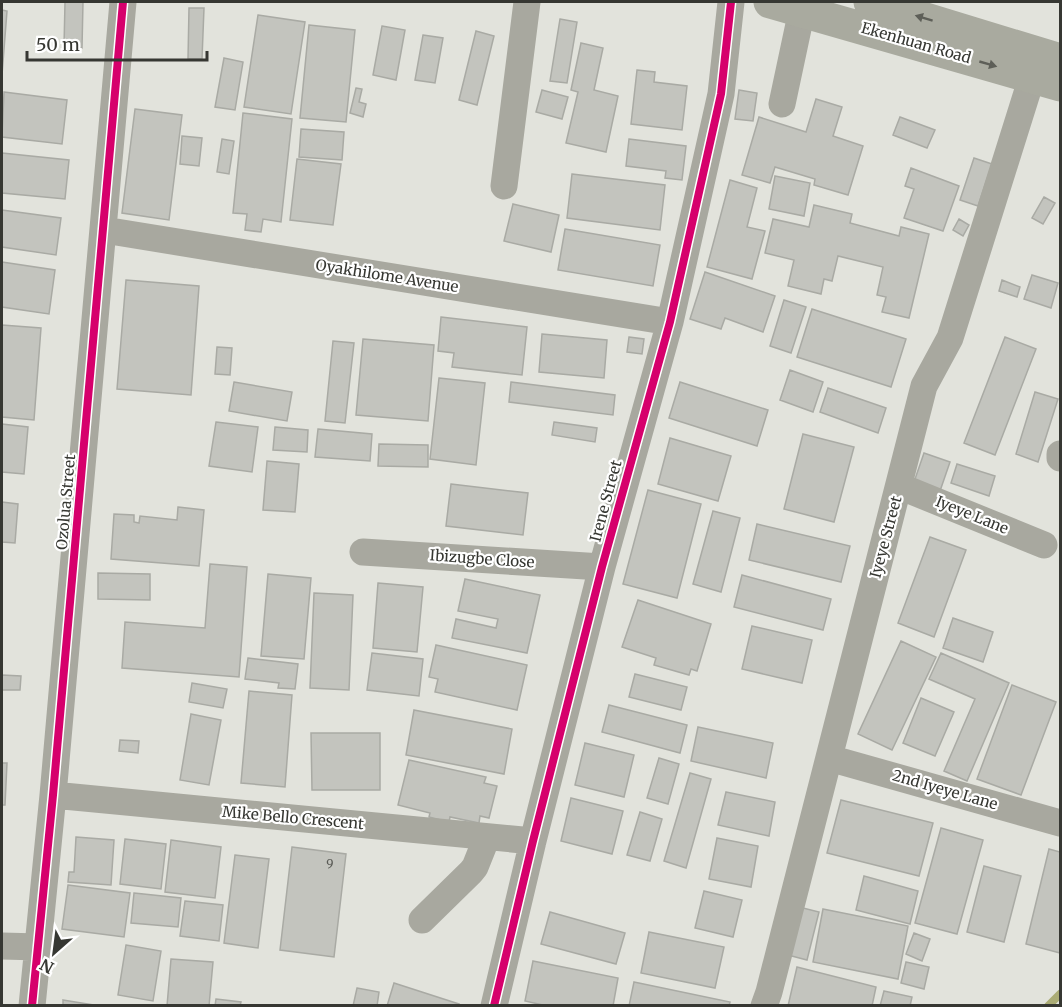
<svg xmlns="http://www.w3.org/2000/svg" width="1062" height="1007" viewBox="0 0 1062 1007" font-family="Merriweather,serif">
  <style>
    .lines { fill: none; stroke-linecap: round; stroke-linejoin: round }
    .stream { stroke: #abac75; stroke-width: 8 }
    .building { fill: #c3c4be; stroke: #a9aaa4; stroke-width: 1.5 }
    .minor { stroke: #a8a89f; stroke-width: 27 }
    .major { stroke: #a9aa9f; stroke-width: 33 }
    .cycleway-casing { stroke: #fff; stroke-width: 11 }
    .cycleway { stroke: #d6006c; stroke-width: 8 }
    .oneway { fill: #5e5f58 }
    .labels { text-anchor: middle; stroke-width: 4.5; stroke-linejoin: round; paint-order: stroke }
    .number-label { font-size: 12px; fill: #595a55 }
    .street-label { font-size: 15px; fill: #363732; stroke: #fff }
  </style>
  <rect width="100%" height="100%" fill="#e2e3dc"/>
  <g class="lines">
    <path class="stream" d="M1048,1006L1060,994"/>
  </g>
  <path class="building" d="M65,2H83L82,48L64,47Z
    M189,8H204L202,59H188Z
    M2,10L7,11L2,75Z
    M258,15L305,22L291,114L244,107Z
    M560,19L577,22L567,83L550,81Z
    M309,25L355,30L346,122L300,118Z
    M382,26L405,30L396,80L373,75Z
    M476,31L494,36L477,105L459,100Z
    M423,35L443,38L435,83L415,80Z
    M581,43L603,48L594,90L618,96L606,152L566,143L578,92L571,90Z
    M224,58L243,62L235,110L215,107Z
    M637,70L655,72L654,82L687,86L682,130L631,124Z
    M356,88L362,89L359,102L366,104L363,117L350,113Z
    M542,90L568,97L562,119L536,112Z
    M739,90L757,93L753,121L735,119Z
    M4,92L67,100L62,144L2,137Z
    M816,99L842,107L833,136L863,146L848,195L814,185L815,179L775,167L770,183L742,175L759,117L806,132Z
    M135,109L182,115L169,220L122,213Z
    M243,113L292,119L281,222L263,219L261,232L245,230L247,214L233,213Z
    M900,117L935,130L927,148L893,135Z
    M301,129L344,132L342,160L299,157Z
    M182,136L202,138L199,166L180,164Z
    M222,139L234,141L229,174L217,172Z
    M629,139L686,146L682,180L665,178L666,171L626,166Z
    M2,153L69,160L65,199L2,193Z
    M974,158L992,164L978,206L960,200Z
    M297,159L341,164L333,225L290,220Z
    M911,168L959,186L943,231L904,218L914,189L905,186Z
    M572,174L665,185L660,230L567,218Z
    M775,176L810,183L804,216L769,209Z
    M730,180L757,188L747,227L765,231L752,279L707,267Z
    M1044,197L1055,203L1043,224L1032,218Z
    M513,204L559,215L551,252L504,241Z
    M814,205L852,214L850,223L899,236L901,227L929,234L909,318L882,312L886,297L877,295L883,267L838,256L832,281L824,279L821,294L788,286L794,260L765,253L773,219L809,227Z
    M2,210L61,218L56,255L2,247Z
    M959,219L969,225L963,236L953,230Z
    M565,229L660,245L653,286L558,270Z
    M2,262L55,270L49,314L2,307Z
    M705,272L775,296L763,332L725,318L721,329L690,319Z
    M1032,275L1058,283L1051,308L1024,299Z
    M126,280L199,286L191,395L117,389Z
    M1002,280L1020,287L1017,297L999,291Z
    M784,300L806,307L791,353L770,346Z
    M812,309L906,339L891,387L797,357Z
    M441,317L527,327L522,375L452,367L454,353L438,351Z
    M2,325L41,328L34,420L2,417Z
    M542,334L607,340L604,378L539,372Z
    M629,337L644,339L642,354L627,352Z
    M1005,337L1036,349L995,455L964,443Z
    M363,339L434,345L428,421L356,415Z
    M333,341L354,343L345,423L325,421Z
    M217,347L232,348L230,375L215,374Z
    M790,370L823,382L813,412L780,400Z
    M439,378L485,383L476,465L430,459Z
    M234,382L292,392L287,421L229,411Z
    M511,382L615,395L613,415L509,402Z
    M680,382L768,410L757,446L669,418Z
    M828,388L886,408L878,433L820,412Z
    M1035,392L1058,399L1038,462L1016,454Z
    M216,422L258,427L252,472L209,466Z
    M554,422L597,428L595,442L552,435Z
    M2,424L28,427L24,474L2,472Z
    M275,427L308,430L307,452L273,450Z
    M318,429L372,434L370,461L315,457Z
    M803,434L854,447L834,522L784,509Z
    M670,438L731,456L718,501L658,484Z
    M379,444L428,445V467L378,466Z
    M924,453L950,462L940,491L914,482Z
    M267,461L299,464L295,512L263,510Z
    M957,464L995,476L989,496L951,483Z
    M451,484L528,493L523,535L446,526Z
    M648,490L701,504L677,598L623,584Z
    M2,502L18,504L15,543L2,542Z
    M178,507L204,510L199,566L111,559L114,514L134,515V522L139,523L140,516L177,520Z
    M713,511L740,518L721,592L693,584Z
    M757,524L850,546L841,582L749,560Z
    M930,537L966,550L934,637L898,623Z
    M210,564L247,567L239,677L122,668L125,622L205,628Z
    M98,573L150,574V600L98,599Z
    M268,574L311,578L304,659L261,656Z
    M742,575L831,599L823,630L734,607Z
    M465,579L540,595L527,653L452,638L456,619L496,628L498,619L458,611Z
    M378,583L423,587L417,652L373,648Z
    M314,593L353,595L349,690L310,688Z
    M638,600L711,624L697,671L691,669L689,675L654,665L656,658L622,647Z
    M953,618L993,632L983,662L943,648Z
    M752,626L812,640L802,683L742,669Z
    M901,641L936,657L892,750L858,734Z
    M436,645L527,665L517,710L435,692L438,679L429,677Z
    M372,653L423,659L419,696L367,690Z
    M941,653L1009,683L967,781L944,771L975,699L929,679Z
    M248,658L298,664L295,689L278,688L279,683L245,679Z
    M635,674L687,687L681,710L629,697Z
    M2,675L21,676L20,690H2Z
    M192,683L227,689L223,708L189,702Z
    M1012,685L1056,702L1021,795L977,779Z
    M249,691L292,695L285,787L241,783Z
    M921,698L954,712L935,756L903,743Z
    M609,705L687,725L680,753L602,732Z
    M414,710L512,729L504,774L406,755Z
    M191,714L221,720L209,785L180,780Z
    M698,727L773,743L766,778L691,761Z
    M311,733H380V790H312Z
    M120,740L139,741L138,753L119,751Z
    M585,743L634,755L624,797L575,785Z
    M659,758L679,764L668,804L647,798Z
    M409,760L486,777L484,783L497,786L489,818L480,816L479,823L450,817L449,822L429,817L430,813L398,805Z
    M2,763H7L5,805H2Z
    M690,773L711,779L686,868L664,861Z
    M726,792L775,802L769,836L718,825Z
    M571,798L623,811L612,854L561,841Z
    M841,800L933,823L919,876L827,853Z
    M640,812L662,819L650,861L627,855Z
    M941,828L983,840L957,934L915,923Z
    M76,837L114,840L111,885L68,882L69,872H74Z
    M717,838L758,846L751,887L709,879Z
    M125,839L166,844L161,889L120,884Z
    M171,840L221,847L215,898L165,892Z
    M292,847L346,854L334,957L280,950Z
    M1049,849L1060,852V953L1026,944Z
    M235,855L269,859L258,948L224,943Z
    M984,866L1021,876L1004,942L967,932Z
    M864,876L918,891L910,924L856,910Z
    M68,885L130,893L124,937L62,929Z
    M704,891L742,900L733,937L695,928Z
    M134,893L181,898L178,927L131,923Z
    M185,901L223,905L219,941L180,936Z
    M795,906L819,912L807,960L784,954Z
    M823,909L908,926L898,979L813,962Z
    M550,912L625,933L616,964L541,944Z
    M649,932L724,947L715,988L641,973Z
    M914,933L930,939L922,961L906,954Z
    M126,945L161,951L153,1001L118,995Z
    M171,959L213,962L209,1006H167Z
    M533,961L618,978L613,1006H547L525,1001Z
    M906,962L929,967L924,989L901,983Z
    M797,967L876,987L872,1006H788Z
    M634,982L730,1002L729,1006H629Z
    M394,983L459,1004L458,1006H387Z
    M357,988L379,992L377,1006H353Z
    M884,991L912,997L910,1006H880Z
    M216,999L241,1002L240,1006H215Z
    M63,1000L100,1006H63Z"/>
  <g class="lines">
    <path class="minor" d="M782,104L802,10
      M504,186L527,2
      M104,230L670,322
      M1060,458V454
      M899,486L1044,545
      M363,552L602,567
      M829,758L1060,823
      M53,795L533,841
      M422,920L471,872L475,867L487,837
      M2,946L39,947
      M32,1006L53,795L123,2
      M494,1006L533,841L602,567L670,322L721,94L731,2
      M764,1006L769,992L924,386L950,338L1032,77"/>
    <path class="major" d="M770,2L1060,85
      M870,2L1060,60"/>
    <defs>
      <path id="cycleway" d="M32,1006L53,795L123,2
        M494,1006L533,841L602,567L670,322L721,94L731,2"/>
    </defs>
    <use href="#cycleway" class="cycleway-casing"/>
    <use href="#cycleway" class="cycleway"/>
  </g>
  <defs><path id="oneway-solid" d="M-6-.8H1V-3.2L6.5 0L1 3.2V.8H-6Z" transform="scale(1.5)"/></defs>
  <g class="oneway">
    <use href="#oneway-solid" transform="translate(924 18) rotate(-163)"/>
    <use href="#oneway-solid" transform="translate(988 64) rotate(16)"/>
  </g>
  <g class="labels">
    <g class="number-label">
      <text x="330" y="868">9</text>
    </g>
    <g class="street-label">
      <text transform="translate(916 43) rotate(16)" y="5">Ekenhuan Road</text>
      <text transform="translate(387 276) rotate(9)" y="5">Oyakhilome Avenue</text>
      <text transform="translate(606 501) rotate(-75)" y="5">Irene Street</text>
      <text transform="translate(66 502) rotate(-85)" y="5">Ozolua Street</text>
      <text transform="translate(972 515) rotate(22)" y="5">Iyeye Lane</text>
      <text transform="translate(886 537) rotate(-75)" y="5">Iyeye Street</text>
      <text transform="translate(482 559) rotate(4)" y="5">Ibizugbe Close</text>
      <text transform="translate(945 790) rotate(16)" y="5">2nd Iyeye Lane</text>
      <text transform="translate(293 818) rotate(5)" y="5">Mike Bello Crescent</text>
    </g>
  </g>
  <rect width="1062" height="1007" fill="none" stroke="#363732" stroke-width="6"/>
  <g transform="translate(54 953) rotate(208)" stroke="#ffffff" stroke-width="4.5" paint-order="stroke">
  <path d="M0-4.5L10 22L0 15L-10 22Z" fill="#363732"/>
  <text y="-9" font-size="16" font-weight="bold" text-anchor="middle" fill="#363732">N</text>
  </g>
  <path d="M27 51v9h180v-9" fill="none" stroke="#363732" stroke-width="3"/>
  <text x="36" y="51" font-size="18" fill="#363732" stroke="#ffffff" stroke-width="4.5" paint-order="stroke">50 m</text>
</svg>
